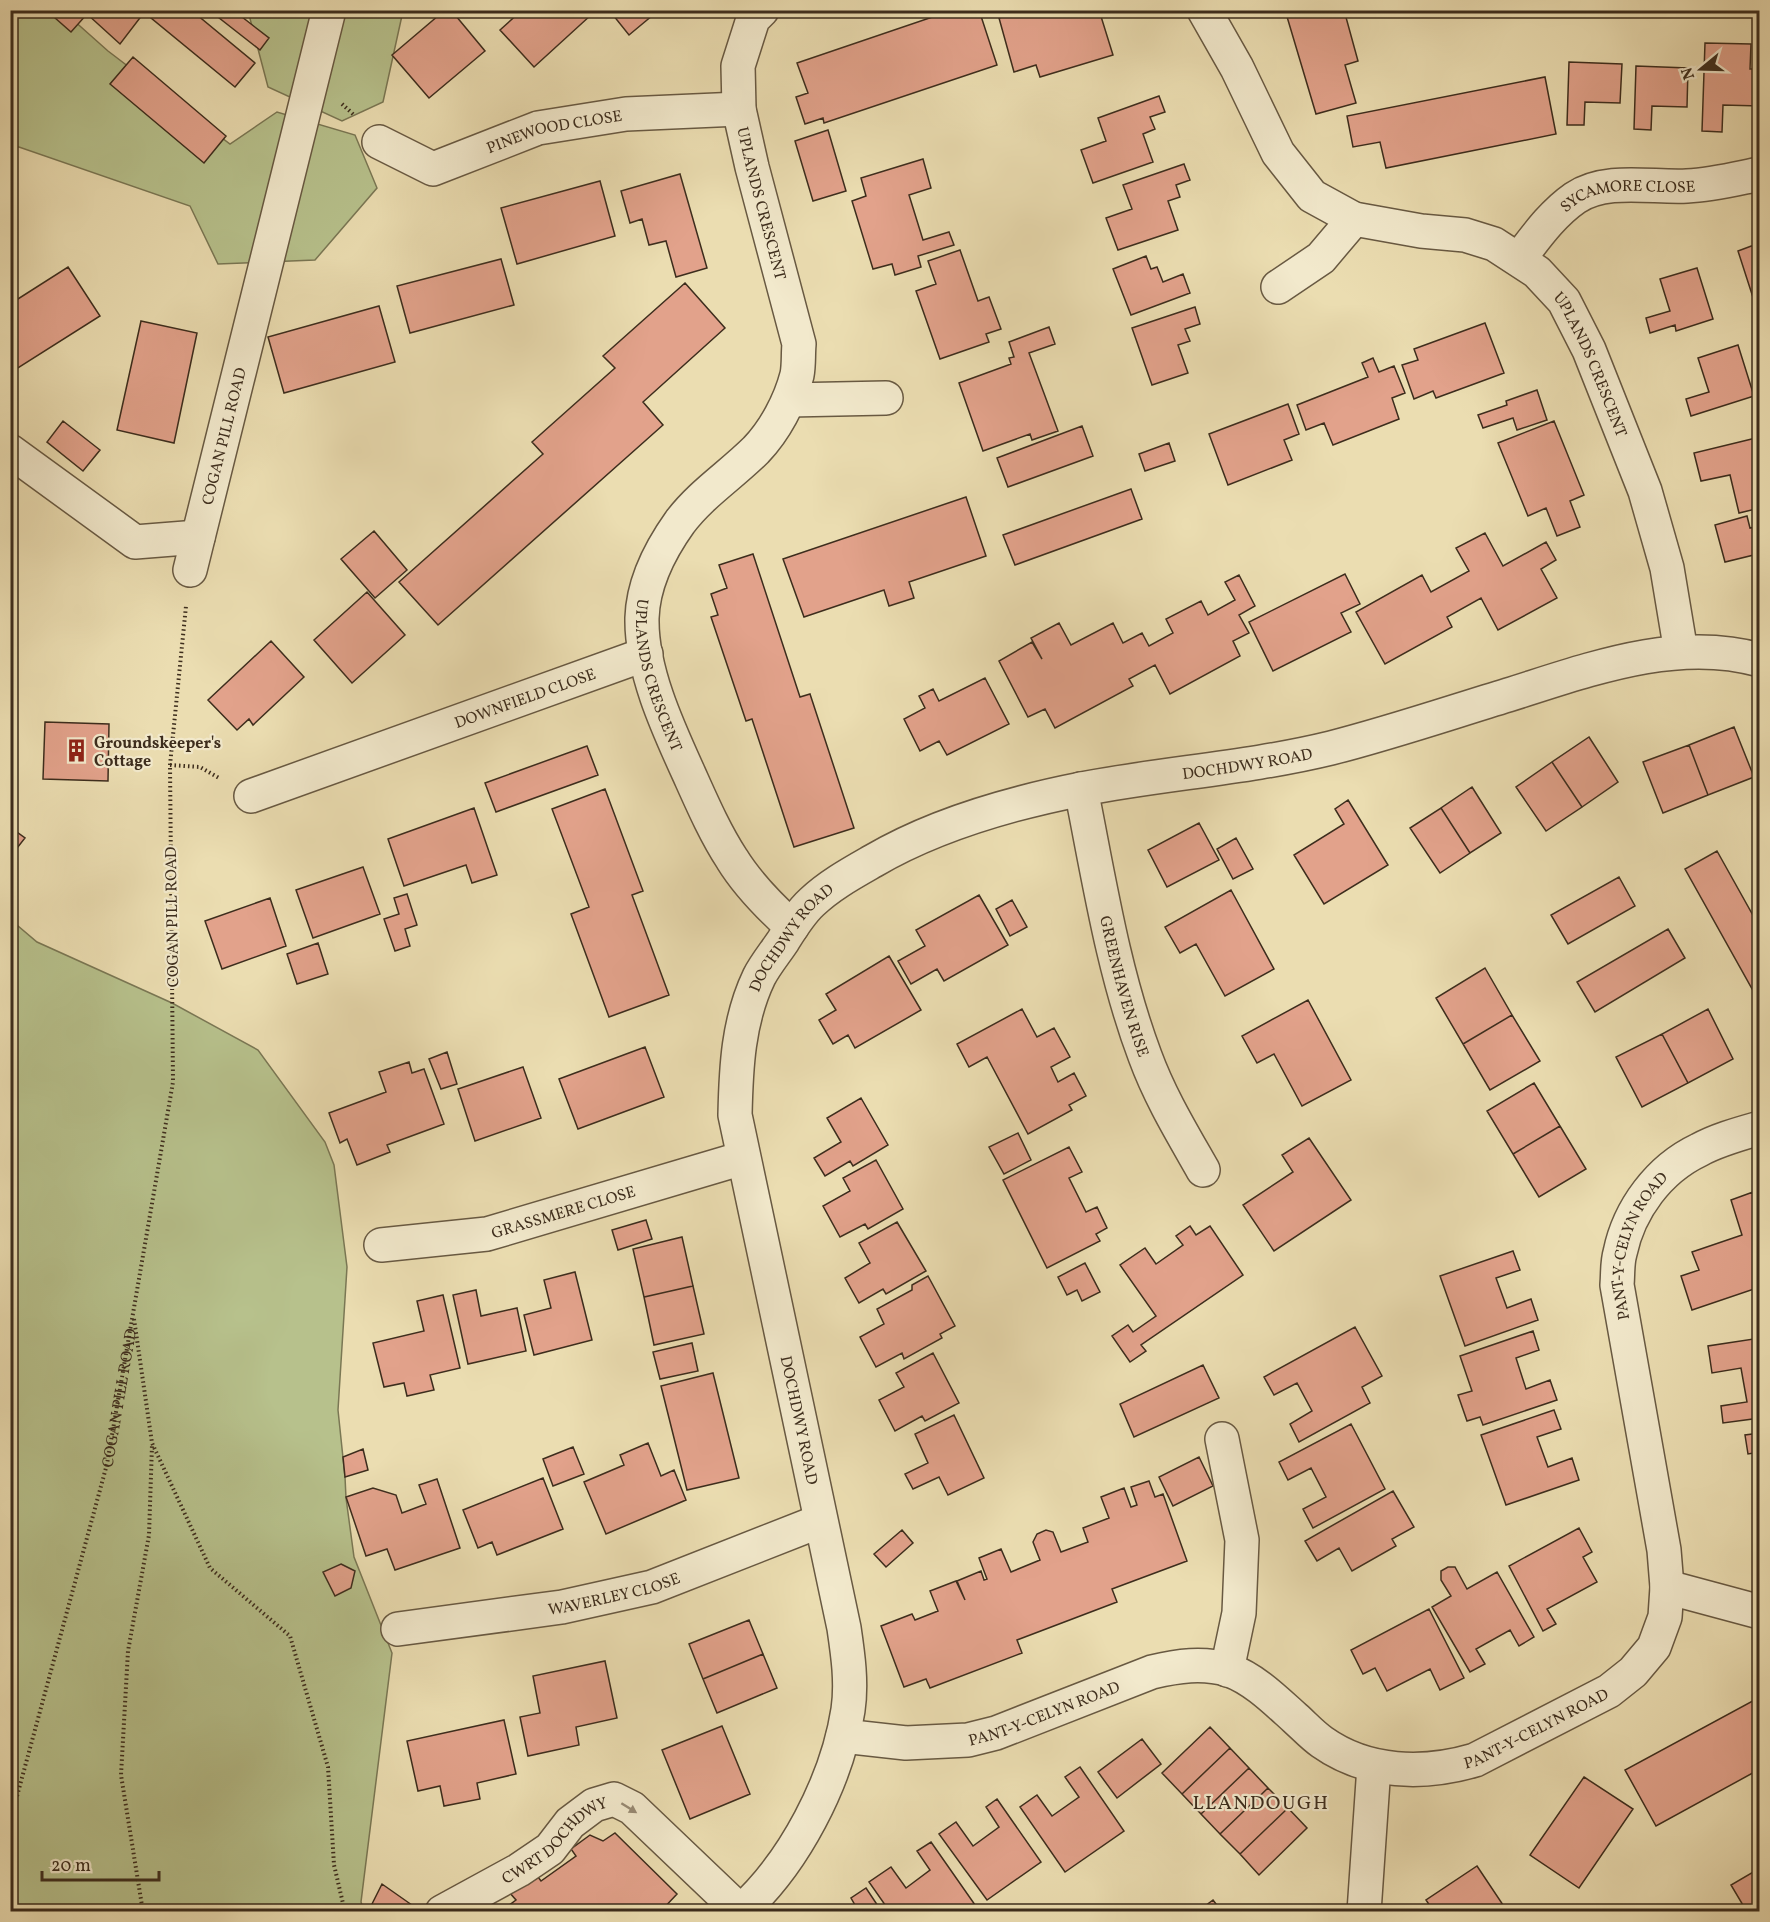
<svg xmlns="http://www.w3.org/2000/svg" width="1770" height="1922" viewBox="0 0 1770 1922" font-family="Vollkorn,serif">
  <style>
    .green { fill: #b7c18c; stroke: #7a7754; stroke-width: 1.5 }
    .building { fill: #e2a28b; stroke: #3d2d1d; stroke-width: 1.5 }
    .lines { fill: none; stroke-linecap: round; stroke-linejoin: round }
    .minor-casing { stroke: #685942; stroke-width: 36 }
    .path { stroke: #3d2d1d; stroke-width: 4; stroke-dasharray: 1.5 3; stroke-linecap: butt }
    .minor { stroke: #f2e9cc; stroke-width: 33 }
    .oneway { fill: #988b74 }
    .labels { text-anchor: middle; stroke-width: 4.5; stroke-linejoin: round; paint-order: stroke }
    .street-label { font-size: 16px; fill: #3d2d1d; stroke: #f2e9cc }
    .poi-label { font-size: 16px; font-weight: bold; fill: #3d2d1d; stroke: #f2e9cc; text-anchor: start }
    .quarter-label { font-size: 20px; letter-spacing: 1.5px; fill: #3d2d1d; stroke: #f2e9cc }
  </style>
  <rect width="100%" height="100%" fill="#ebddb1"/>
  <filter id="stains"><feTurbulence type="fractalNoise" baseFrequency=".00333" numOctaves="4"/><feColorMatrix values="0 0 0 0 .2 0 0 0 0 .09 0 0 0 0 .02 0 0 0 .5 -.17"/></filter>
  <radialGradient id="worn" r=".72"><stop offset=".6" stop-color="#630" stop-opacity="0"/><stop offset="1" stop-color="#630" stop-opacity=".3"/></radialGradient>
  <path class="green" d="M10,11H63L108,51L230,144L277,112L355,135L377,188L315,260L218,264L190,206L19,147H11Z
    M248,11H403L383,102L342,121L268,87Z
    M11,920L37,942L172,1003L258,1050L325,1142L334,1165L347,1267L338,1410L345,1477L346,1498L354,1557L392,1653L361,1902L364,1911H11Z"/>
  <path class="building" d="M46,10H146L120,44L87,14L71,32Z
    M147,10H191L255,63L235,87L145,13Z
    M209,10H233L269,38L260,50Z
    M445,10H451L485,51L429,98L392,55Z
    M522,10H587L591,15L534,67L500,30Z
    M609,10H659L629,35Z
    M953,10H979L997,65L824,123L823,118L805,124L796,97L808,93L797,63Z
    M1023,10H1035L1037,17L1059,10H1099L1113,55L1040,77L1036,65L1014,72L999,18Z
    M1285,10H1344L1358,61L1345,65L1356,103L1316,114Z
    M1705,43L1751,44L1750,69H1760V106L1723,105L1722,132L1702,131Z
    M133,57L226,136L204,163L110,84Z
    M1569,62L1622,64L1620,103L1585,102L1584,125H1567Z
    M1636,66L1688,68L1687,107L1652,106L1651,130L1634,129Z
    M1545,77L1556,134L1386,168L1380,142L1353,147L1347,116Z
    M1159,96L1165,112L1150,117L1155,129L1143,134L1153,162L1093,183L1081,150L1106,141L1098,118Z
    M828,130L846,191L813,201L795,141Z
    M923,159L931,188L909,195L923,240L949,232L954,245L918,256L921,267L895,275L892,264L873,269L852,201L866,196L861,178Z
    M1184,164L1190,180L1176,185L1180,197L1168,201L1178,230L1118,250L1106,218L1132,209L1123,185Z
    M680,174L707,268L676,277L666,241L649,245L642,219L630,223L621,191Z
    M600,181L615,236L517,264L501,208Z
    M1754,245L1760,262L1759,316L1738,251Z
    M960,250L978,301L989,297L1001,329L986,334L989,342L940,359L916,291L936,284L928,261Z
    M1146,256L1151,269L1157,267L1163,282L1183,274L1190,293L1131,315L1113,269Z
    M501,259L514,305L410,333L397,286Z
    M68,267L100,316L10,373V304Z
    M1697,268L1713,319L1676,331L1675,325L1650,333L1646,318L1670,311L1660,279Z
    M685,283L725,328L643,402L663,425L438,625L399,582L543,454L532,442L615,368L603,356Z
    M379,306L395,362L284,393L268,337Z
    M1195,307L1200,324L1185,329L1190,341L1178,345L1188,373L1152,385L1132,328Z
    M141,321L197,333L174,443L117,430Z
    M1485,323L1504,373L1436,398L1433,391L1414,399L1402,365L1418,360L1414,349Z
    M1049,327L1055,344L1029,353L1058,431L1032,440L1030,434L983,451L959,383L1011,364L1009,358L1014,357L1009,342Z
    M1738,345L1754,396L1691,416L1686,399L1709,392L1698,358Z
    M1373,358L1379,372L1394,366L1405,393L1392,398L1399,419L1333,445L1324,423L1306,430L1297,405L1368,377L1362,363Z
    M1537,390L1547,420L1517,430L1513,418L1483,428L1478,415L1507,405L1506,401Z
    M1288,404L1299,434L1284,440L1292,460L1228,485L1209,434Z
    M63,421L100,450L83,471L47,442Z
    M1554,421L1584,495L1570,501L1580,527L1557,536L1546,508L1528,516L1498,443Z
    M1082,426L1093,456L1008,487L997,458Z
    M1760,437V508L1739,513L1730,475L1701,481L1694,453Z
    M1169,443L1175,461L1145,471L1139,454Z
    M1131,489L1142,519L1015,565L1003,535Z
    M966,497L986,556L909,582L914,598L889,606L884,590L804,617L783,559Z
    M1747,516L1750,528L1760,526V560L1758,554L1725,562L1715,525Z
    M374,531L407,570L375,598L341,559Z
    M1485,533L1503,566L1546,542L1556,560L1541,569L1557,598L1498,630L1481,598L1447,617L1452,627L1385,664L1356,612L1422,575L1431,592L1469,571L1456,548Z
    M753,554L800,697L810,694L854,828L794,847L752,719L746,721L711,617L718,615L711,594L727,588L719,565Z
    M1345,574L1360,604L1341,613L1351,632L1273,671L1249,622Z
    M1239,575L1255,606L1239,615L1249,633L1233,641L1240,656L1170,694L1155,665L1129,679L1133,686L1055,728L1045,709L1028,717L999,661L1032,642L1042,659L1031,638L1059,623L1071,645L1113,623L1123,643L1142,633L1149,646L1173,633L1166,619L1201,601L1208,615L1235,600L1225,582Z
    M367,592L405,635L352,683L314,640Z
    M271,641L304,677L253,725L249,719L237,730L208,700Z
    M985,678L1009,724L947,755L939,741L920,751L904,719L925,708L919,696L933,689L939,701Z
    M45,722L109,724L108,781L43,779Z
    M1734,727L1754,777L1708,795L1689,745Z
    M1589,737L1618,782L1582,807L1552,762Z
    M1689,745L1708,795L1663,813L1643,762Z
    M587,746L598,775L496,812L485,783Z
    M1552,762L1582,807L1546,831L1516,787Z
    M1472,787L1501,833L1470,853L1441,808Z
    M605,789L643,891L632,895L669,995L609,1017L571,914L589,907L552,809Z
    M1348,800L1388,865L1324,904L1294,855L1344,824L1335,809Z
    M474,808L497,875L472,883L466,865L404,886L388,839Z
    M1441,808L1470,853L1440,873L1410,828Z
    M1199,823L1219,860L1167,887L1148,850Z
    M10,827L25,838L10,857Z
    M1236,838L1253,869L1233,879L1217,849Z
    M1717,851L1760,928V1003L1685,869Z
    M363,867L380,914L313,938L296,890Z
    M1619,877L1635,906L1568,944L1551,915Z
    M1231,890L1274,969L1225,996L1196,944L1180,953L1165,927Z
    M407,894L417,925L405,929L410,946L395,951L384,919L399,914L394,898Z
    M979,895L1008,945L944,981L937,969L911,984L898,961L925,946L916,930Z
    M270,898L286,946L222,969L205,921Z
    M1012,900L1027,927L1010,936L996,909Z
    M1668,929L1685,958L1595,1012L1577,982Z
    M318,943L328,974L297,984L287,954Z
    M889,956L921,1010L855,1048L848,1035L833,1044L819,1020L836,1010L826,994Z
    M1485,968L1512,1015L1463,1044L1436,998Z
    M1308,1000L1351,1080L1302,1106L1274,1054L1257,1063L1242,1036Z
    M1022,1009L1037,1037L1054,1028L1070,1057L1051,1067L1058,1082L1074,1073L1086,1096L1069,1105L1072,1110L1028,1134L987,1057L969,1067L957,1044Z
    M1708,1009L1733,1059L1688,1083L1662,1034Z
    M1512,1015L1540,1061L1490,1090L1463,1044Z
    M1662,1034L1688,1083L1642,1107L1616,1057Z
    M645,1047L664,1097L578,1129L559,1079Z
    M447,1052L457,1084L441,1089L429,1059Z
    M409,1062L412,1073L424,1069L444,1124L387,1145L390,1152L357,1165L347,1139L340,1143L329,1113L386,1092L379,1072Z
    M523,1067L541,1118L475,1141L458,1089Z
    M1534,1083L1560,1126L1513,1154L1487,1111Z
    M861,1098L888,1145L853,1166L850,1161L825,1176L814,1158L841,1142L827,1118Z
    M1560,1126L1586,1169L1539,1197L1513,1154Z
    M1018,1133L1031,1160L1004,1174L989,1147Z
    M1309,1138L1351,1200L1274,1251L1243,1205L1293,1172L1282,1155Z
    M1069,1147L1082,1172L1069,1178L1086,1212L1097,1207L1107,1228L1096,1234L1100,1241L1047,1268L1003,1180Z
    M876,1160L903,1209L868,1229L865,1224L840,1237L823,1206L850,1191L843,1178Z
    M1753,1192L1760,1212V1287L1692,1310L1681,1276L1699,1270L1692,1252L1742,1235L1731,1200Z
    M646,1220L652,1239L618,1250L612,1230Z
    M897,1222L926,1271L886,1294L883,1289L859,1303L845,1278L870,1263L859,1243Z
    M1190,1226L1196,1235L1210,1226L1243,1275L1141,1345L1146,1351L1130,1362L1112,1336L1128,1325L1133,1332L1156,1316L1120,1265L1145,1248L1156,1264L1183,1245L1176,1236Z
    M682,1237L693,1286L644,1297L633,1249Z
    M1513,1251L1520,1270L1496,1278L1507,1308L1531,1299L1538,1320L1465,1346L1440,1276Z
    M1085,1263L1100,1292L1082,1301L1077,1290L1067,1295L1058,1277Z
    M575,1272L592,1340L534,1355L524,1315L551,1308L544,1280Z
    M928,1276L955,1326L940,1334L942,1338L904,1359L902,1353L876,1367L860,1337L884,1324L877,1309L912,1290V1285Z
    M693,1286L704,1334L654,1345L644,1297Z
    M476,1290L481,1316L517,1308L526,1351L468,1364L453,1295Z
    M443,1295L460,1368L430,1375L434,1390L407,1396L404,1383L384,1387L373,1343L424,1331L417,1301Z
    M1355,1327L1382,1376L1362,1387L1370,1403L1299,1442L1290,1424L1312,1411L1297,1383L1274,1395L1264,1377Z
    M1533,1331L1539,1350L1516,1358L1526,1389L1550,1380L1557,1400L1483,1425L1480,1417L1467,1421L1458,1395L1472,1391L1460,1356Z
    M1760,1338V1418L1723,1423L1721,1406L1747,1402L1741,1368L1712,1373L1708,1346Z
    M692,1343L698,1371L660,1379L653,1352Z
    M933,1353L959,1403L925,1421L922,1416L895,1431L879,1400L904,1387L896,1373Z
    M1203,1365L1219,1398L1134,1437L1120,1404Z
    M713,1373L739,1478L687,1490L661,1386Z
    M1554,1410L1561,1429L1537,1437L1548,1467L1572,1458L1579,1480L1506,1505L1481,1435Z
    M954,1415L984,1478L948,1495L939,1477L913,1489L905,1474L928,1463L915,1434Z
    M1351,1424L1385,1489L1313,1528L1303,1509L1326,1497L1311,1468L1288,1480L1279,1462Z
    M1760,1433V1452L1748,1454L1745,1435Z
    M648,1443L661,1476L674,1470L686,1500L606,1534L584,1482L624,1465L620,1455Z
    M573,1447L584,1474L553,1486L543,1459Z
    M363,1449L368,1470L345,1477L343,1457Z
    M1199,1457L1213,1486L1173,1506L1159,1477Z
    M543,1478L563,1529L497,1555L492,1542L478,1548L463,1510Z
    M437,1479L460,1548L395,1570L387,1549L366,1556L346,1497L373,1488L396,1495L402,1513L426,1504L419,1485Z
    M1149,1481L1155,1497L1163,1494L1187,1561L1112,1589L1117,1602L1017,1640L1022,1653L930,1688L926,1679L904,1687L881,1626L912,1614L915,1620L938,1611L930,1591L956,1581L965,1600L957,1581L981,1571L984,1580L987,1579L979,1558L1001,1549L1011,1572L1040,1560L1033,1542L1037,1534L1046,1530L1053,1532L1061,1552L1088,1542L1083,1528L1109,1518L1101,1497L1124,1488L1131,1507L1137,1505L1131,1487Z
    M1760,1483V1501L1756,1502L1753,1484Z
    M1393,1491L1414,1527L1392,1539L1396,1546L1352,1571L1339,1548L1317,1561L1305,1541Z
    M1579,1528L1592,1552L1583,1557L1597,1582L1547,1609L1556,1624L1543,1631L1509,1566Z
    M902,1530L913,1543L886,1567L874,1554Z
    M341,1564L355,1571L351,1588L335,1596L323,1572Z
    M1448,1567H1455L1467,1589L1497,1572L1534,1637L1519,1646L1510,1630L1476,1649L1485,1664L1470,1672L1432,1607L1451,1596L1441,1580V1571Z
    M1429,1609L1464,1678L1440,1690L1430,1669L1387,1691L1375,1668L1363,1674L1351,1650Z
    M749,1620L763,1654L703,1679L689,1644Z
    M763,1654L777,1688L717,1713L703,1679Z
    M605,1661L617,1718L576,1727L579,1745L528,1756L520,1717L540,1713L533,1676Z
    M1760,1697V1769L1656,1826L1625,1770Z
    M504,1720L516,1774L477,1783L480,1799L444,1806L440,1786L418,1791L407,1741Z
    M722,1726L750,1794L690,1819L662,1750Z
    M1210,1727L1230,1748L1182,1794L1162,1773Z
    M1142,1739L1161,1764L1117,1798L1098,1772Z
    M1230,1748L1249,1768L1201,1814L1182,1794Z
    M1080,1767L1124,1831L1065,1872L1020,1807L1037,1795L1052,1816L1079,1797L1065,1777Z
    M1249,1768L1268,1788L1220,1834L1201,1814Z
    M1584,1777L1633,1809L1579,1888L1530,1855Z
    M1268,1788L1288,1808L1240,1854L1220,1834Z
    M997,1799L1041,1862L987,1900L939,1834L956,1822L973,1846L999,1827L986,1807Z
    M1288,1808L1307,1828L1259,1875L1240,1854Z
    M615,1833L677,1894L660,1912H500L516,1900L509,1892L535,1873L541,1881L576,1856L571,1849L590,1835L603,1841Z
    M931,1842L980,1912H890L869,1882L891,1867L906,1888L930,1870L917,1851Z
    M1477,1866L1507,1911L1516,1905L1521,1912H1434L1426,1900Z
    M1760,1868V1912H1747L1731,1885Z
    M382,1884L419,1910L417,1912H368Z
    M866,1888L882,1912H859L851,1898Z
    M1213,1900L1222,1912H1197Z"/>
  <g class="lines">
    <defs>
      <g id="minor">
        <path id="s2" d="M762,10L753,19L738,66L739,109L752,167L799,344C798,354 799,365 797,375C790,402 775,430 756,450C731,475 701,494 680,522C660,550 643,584 642,618C641,670 668,728 689,774C702,803 715,833 732,859C748,885 770,907 792,927"/>
        <path id="s3" d="M1204,10L1237,68L1278,153L1312,196L1354,219L1421,231L1465,235L1494,244L1537,272L1564,301L1589,350L1645,491L1667,568L1681,652"/>
        <path id="s4" d="M379,142L433,169L538,128L626,114L739,109"/>
        <path id="s5" d="M1519,259C1536,237 1552,214 1575,198C1606,177 1652,188 1687,186C1712,185 1735,179 1760,174"/>
        <path d="M1278,287L1321,258L1354,219"/>
        <path d="M789,400L886,398"/>
        <path d="M10,451L135,542L198,537"/>
        <path id="s6" d="M190,570L329,10"/>
        <path id="s7" d="M1081,789C1099,879 1113,971 1145,1056C1160,1097 1182,1133 1203,1170"/>
        <path id="s8" d="M251,796L646,654"/>
        <path id="s9" d="M381,1245L487,1234L743,1158"/>
        <path d="M1222,1439L1242,1540L1239,1613L1227,1670"/>
        <path d="M1667,1587L1760,1612"/>
        <path id="s10" d="M398,1629L562,1607L652,1587L820,1521"/>
        <path id="s11" d="M843,1736L906,1743L968,1740L996,1733L1152,1672C1177,1666 1203,1662 1229,1670C1254,1679 1275,1700 1295,1718C1304,1726 1312,1735 1322,1742C1367,1774 1424,1775 1475,1760L1609,1691L1633,1672L1654,1647L1665,1617L1667,1587L1664,1550L1617,1285C1618,1274 1617,1263 1620,1253C1629,1209 1659,1169 1699,1150C1717,1140 1739,1134 1760,1128"/>
        <path id="s12" d="M442,1912L519,1870L550,1849L570,1823L594,1805L614,1799L632,1808L740,1911"/>
        <path id="s13" d="M740,1912C794,1864 837,1781 848,1710C852,1683 848,1655 844,1628L735,1115C736,1068 738,1021 759,977C765,965 775,953 783,941C791,928 800,913 812,902C830,885 852,873 873,861C936,824 1011,803 1082,789C1165,773 1249,768 1331,748C1390,733 1449,713 1508,695C1588,670 1676,636 1760,660"/>
        <path d="M1364,1912L1374,1766"/>
      </g>
    </defs>
    <use href="#minor" class="minor-casing"/>
    <g class="path">
      <path d="M342,104L354,115"/>
      <path d="M170,765L200,767L219,778"/>
      <path d="M134,1319L152,1443L210,1568L290,1636L328,1767L334,1865L345,1912"/>
      <path id="s1" d="M10,1822L107,1464L173,1082L170,765L186,606"/>
      <path d="M143,1912L121,1775L128,1651L149,1535L152,1445"/>
    </g>
    <use href="#minor" class="minor"/>
  </g>
  <defs><path id="oneway-solid" d="M-6-.8H1V-3.2L6.5 0L1 3.2V.8H-6Z" transform="scale(1.5)"/></defs>
  <use class="oneway" href="#oneway-solid" transform="translate(629 1808) rotate(32)"/>
  <defs>
    <symbol id="building-bare" viewBox="-9 -9 18 18"><path d="M-4-6H4V6H1V3H-1V6H-4ZM-2.5-4.3h1.7v1.8h-1.7ZM.8-4.3h1.7v1.8H.8ZM-2.5-1h1.7V.8h-1.7ZM.8-1h1.7V.8H.8Z" fill="#8f2418" stroke="#f2e9cc" stroke-width="2.5" paint-order="stroke"/></symbol>
  </defs>
  <g fill-rule="evenodd">
    <use href="#building-bare" x="60" y="734" width="33" height="33"/>
  </g>
  <g class="labels">
    <g class="street-label">
      <text dy="6" stroke="none"><textPath href="#s4" startOffset="188">PINEWOOD CLOSE</textPath></text>
      <text dy="6" stroke="none"><textPath href="#s5" startOffset="136">SYCAMORE CLOSE</textPath></text>
      <text dy="6" stroke="none"><textPath href="#s2" startOffset="202">UPLANDS CRESCENT</textPath></text>
      <text dy="6" stroke="none"><textPath href="#s3" startOffset="566">UPLANDS CRESCENT</textPath></text>
      <text dy="6" stroke="none"><textPath href="#s6" startOffset="138">COGAN PILL ROAD</textPath></text>
      <text dy="6" stroke="none"><textPath href="#s2" startOffset="734">UPLANDS CRESCENT</textPath></text>
      <text dy="6" stroke="none"><textPath href="#s8" startOffset="291">DOWNFIELD CLOSE</textPath></text>
      <text dy="6" stroke="none"><textPath href="#s13" startOffset="1536">DOCHDWY ROAD</textPath></text>
      <text transform="translate(171 917) rotate(-91)" y="6">COGAN PILL ROAD</text>
      <text dy="6" stroke="none"><textPath href="#s13" startOffset="1032">DOCHDWY ROAD</textPath></text>
      <text dy="6" stroke="none"><textPath href="#s7" startOffset="202">GREENHAVEN RISE</textPath></text>
      <text dy="6" stroke="none"><textPath href="#s9" startOffset="186">GRASSMERE CLOSE</textPath></text>
      <text dy="6" stroke="none"><textPath href="#s11" startOffset="1304">PANT-Y-CELYN ROAD</textPath></text>
      <text dy="6" stroke="none"><textPath href="#s1" startOffset="438">COGAN PILL ROAD</textPath></text>
      <text transform="translate(800 1420) rotate(78)" y="6">DOCHDWY ROAD</text>
      <text dy="6" stroke="none"><textPath href="#s10" startOffset="219">WAVERLEY CLOSE</textPath></text>
      <text dy="6" stroke="none"><textPath href="#s11" startOffset="206">PANT-Y-CELYN ROAD</textPath></text>
      <text dy="6" stroke="none"><textPath href="#s11" startOffset="746">PANT-Y-CELYN ROAD</textPath></text>
      <text dy="6" stroke="none"><textPath href="#s12" startOffset="135">CWRT DOCHDWY</textPath></text>
    </g>
    <g class="poi-label">
      <text x="94" y="748">Groundskeeper's<tspan x="94" dy="18">Cottage</tspan></text>
    </g>
    <g class="quarter-label">
      <text x="1261" y="1809">LLANDOUGH</text>
    </g>
  </g>
  <rect width="1770" height="1922" fill="none" stroke="#ebddb1" stroke-width="36"/>
  <rect x="12" y="12" width="1746" height="1898" fill="none" stroke="#3d2d1d" stroke-width="3"/>
  <rect x="18" y="18" width="1734" height="1886" fill="none" stroke="#3d2d1d" stroke-width="1.5"/>
  <g transform="translate(1701 69) rotate(251)" stroke="#f2e9cc" stroke-width="4.5" paint-order="stroke">
  <path d="M0-4.5L10 22L0 15L-10 22Z" fill="#3d2d1d"/>
  <text y="-9" font-size="16" font-weight="bold" text-anchor="middle" fill="#3d2d1d">N</text>
  </g>
  <path d="M42 1871v9h117v-9" fill="none" stroke="#3d2d1d" stroke-width="3"/>
  <text x="51" y="1871" font-size="18" fill="#3d2d1d" stroke="#f2e9cc" stroke-width="4.5" paint-order="stroke">20 m</text>
  <rect width="100%" height="100%" filter="url(#stains)"/>
  <rect width="100%" height="100%" fill="url(#worn)"/>
</svg>
